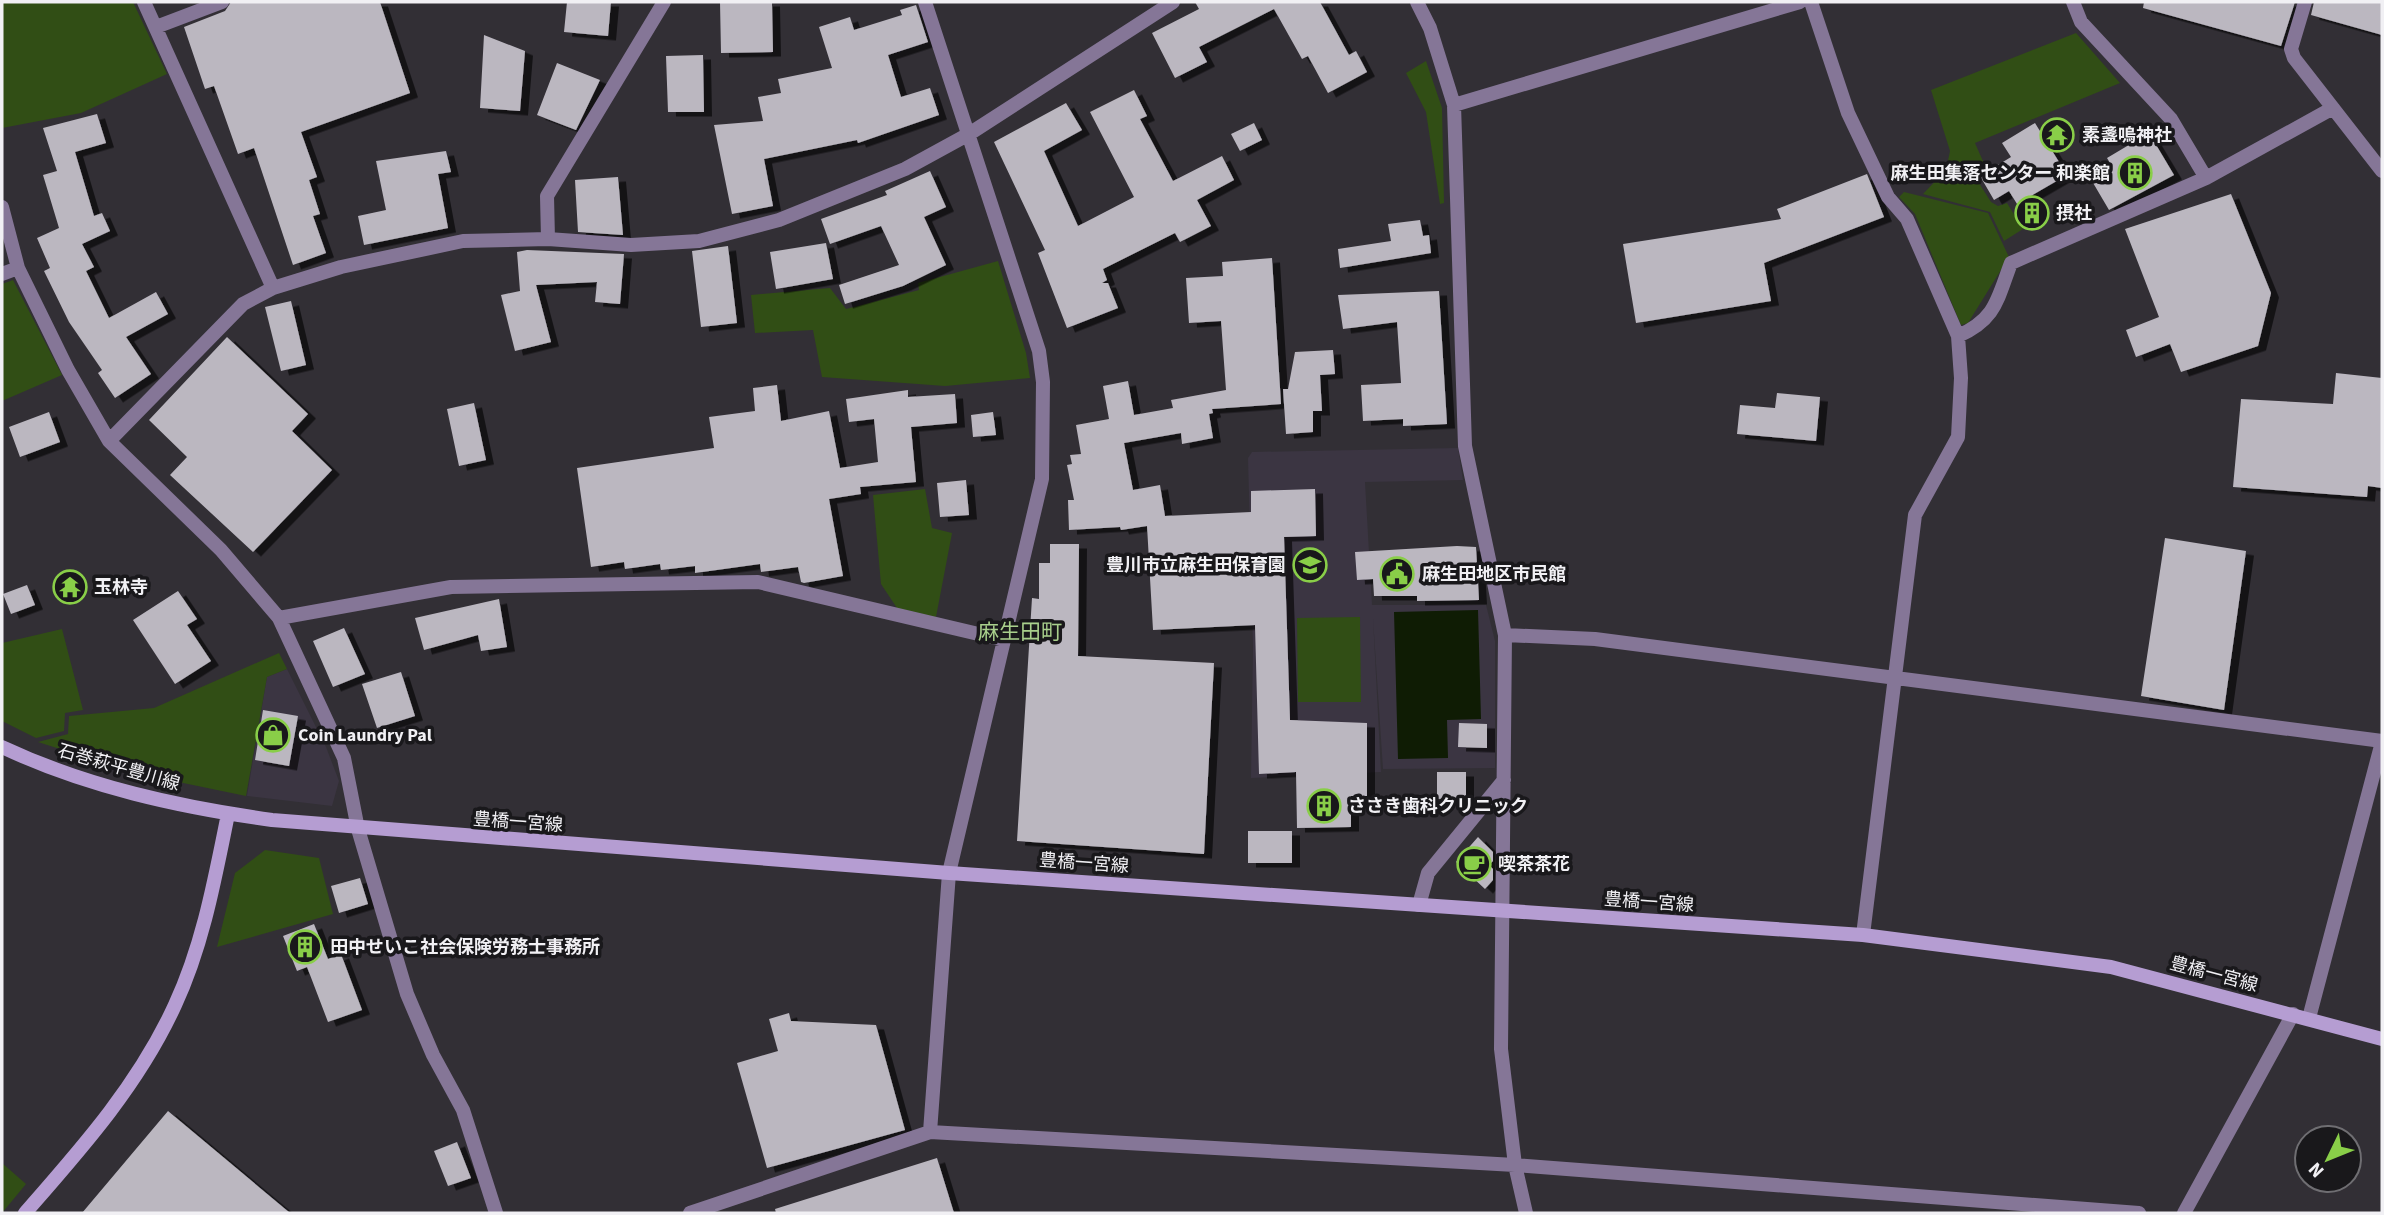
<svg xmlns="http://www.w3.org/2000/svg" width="2384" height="1215" viewBox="0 0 2384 1215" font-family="'Source Sans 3','Noto Sans JP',sans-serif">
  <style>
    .built { fill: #3b3542 }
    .green { fill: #314e15 }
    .water { fill: #0f1c04 }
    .building { fill: #bbb7c0; filter: url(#shadow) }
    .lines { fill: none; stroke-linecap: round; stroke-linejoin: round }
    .street { stroke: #857697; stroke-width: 14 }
    .secondary { stroke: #b59dd2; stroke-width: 14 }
    .labels { text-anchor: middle; stroke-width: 7; stroke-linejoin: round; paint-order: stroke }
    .poi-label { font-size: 18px; font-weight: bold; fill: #f1f0f4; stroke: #19181b; text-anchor: start }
    .street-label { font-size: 18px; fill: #f1f0f4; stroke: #19181b }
    .quarter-label { font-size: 21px; fill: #a9d08c; stroke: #19181b }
  </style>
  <defs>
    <filter id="shadow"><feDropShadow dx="8" dy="4.5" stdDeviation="0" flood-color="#0009"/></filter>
  </defs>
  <rect width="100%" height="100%" fill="#322f35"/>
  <path class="built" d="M1458,448L1463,480L1365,482L1372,605H1486L1495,641V768L1383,769L1373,618L1381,772L1251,778L1253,647L1248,458L1252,452Z
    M287,669L326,747L339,781L332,806L247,796L267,677Z"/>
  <path class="green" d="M2,2H133L167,74L81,113L2,128Z
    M2076,33L2120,83L1975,143L1986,168L1978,175L1977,180L1991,202L1998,206L2007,203L2023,229L2004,241L1990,212L1923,194L1946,170L1950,151L1931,90Z
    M1426,61L1442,108L1444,203L1440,204L1426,112L1406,73Z
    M1904,192L1988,213L2009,257L1968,323L1961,325L1915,214L1899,197Z
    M998,261L1026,353L1030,378L945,386L822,377L813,330L755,333L751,295L830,288L846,309L919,290L918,283Z
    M13,280L62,375L2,401V284Z
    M925,489L932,528L952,533L936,617L897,608L881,584L873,495Z
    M1360,617L1361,702H1298L1297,618Z
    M62,629L83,710L65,713L64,731L36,738L2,721V643Z
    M279,653L287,669L267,677L246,796L135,773L38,742L68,734L69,716L154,708Z
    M265,850L319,858L333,914L217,947L235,873Z
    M2,1163L26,1184L2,1213Z"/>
  <path class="water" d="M1478,610L1481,719L1447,720L1448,758L1398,759L1394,612Z"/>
  <path class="building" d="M231,2H380L410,93L301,132L317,177L309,180L320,214L313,216L326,253L293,265L254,148L238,154L214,86L205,89L184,27L225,11Z
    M567,2H611L608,36L564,32Z
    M720,2H772L773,52L721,53Z
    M1195,2H1320L1349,55L1356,51L1367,72L1328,93L1308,56L1302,59L1274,9L1199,47L1207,62L1175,78L1152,33L1199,9Z
    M2144,2H2295L2281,46L2143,8Z
    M2314,2H2382V35L2311,15Z
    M916,5L928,42L888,55L901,97L930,88L939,115L858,143L857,140L764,159L773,206L732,214L714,125L763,121L758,97L781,93L778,79L832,68L819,27L850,17L854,30L902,15L900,10Z
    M484,35L525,51L520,111L480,108Z
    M703,55L704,112H668L666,56Z
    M557,63L600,80L576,130L537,115Z
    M1134,90L1147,116L1140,119L1173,181L1222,156L1234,180L1197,200L1211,226L1180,242L1175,233L1103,269L1107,280L1102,283H1108L1118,308L1067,328L1038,253L1045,250L994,142L1066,103L1082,130L1044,151L1078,226L1134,197L1090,112Z
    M97,114L106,143L75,152L94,216L102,213L110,231L82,244L94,267L86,271L109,318L156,292L168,314L126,337L151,374L115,398L98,373L102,370L69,322L44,271L50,268L37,238L59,228L43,175L57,171L43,128Z
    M1254,123L1262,140L1240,151L1231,134Z
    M2035,123L2067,175L2017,204L2009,191L1994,200L1980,176L2011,157L2002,143Z
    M2149,133L2174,175L2109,210L2089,176L2110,163L2107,158Z
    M446,151L451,172L438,174L448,228L364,245L358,216L386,210L376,161Z
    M930,171L946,207L924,217L946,265L903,286L845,304L839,285L899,265L881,226L830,244L821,219L887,195L885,191Z
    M1867,174L1884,217L1764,263L1771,301L1636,323L1623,244L1781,219L1777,209Z
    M618,177L623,235L578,232L575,180Z
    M2231,194L2271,293L2258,346L2181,372L2170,344L2136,357L2126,330L2159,317L2125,229Z
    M1420,220L1423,236L1429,235L1431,253L1340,268L1338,249L1391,241L1388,224Z
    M826,243L833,279L776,289L770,252Z
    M728,246L737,323L701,327L692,251Z
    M527,250L624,254L620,304L595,302L597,282L536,285L551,342L515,351L501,295L520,291L517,252Z
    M1272,258L1281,404L1212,409L1213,413L1209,414L1213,438L1182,444L1181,433L1124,443L1133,490L1160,485L1165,516L1251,512V491L1315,489L1316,536L1284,537L1290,720L1367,723V796H1351V827L1297,828L1296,772L1259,774L1255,625L1153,630L1147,526L1121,530L1120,527L1069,530L1068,500H1074L1067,465L1072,464L1070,455L1081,454L1076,425L1109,419L1103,386L1128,381L1134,415L1173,408L1171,400L1226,390L1221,321L1189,323L1186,278L1223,276L1222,262Z
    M1439,291L1447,424L1403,426V419L1363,421L1361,385L1401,383L1397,322L1343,329L1338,295Z
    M291,301L306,365L281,371L265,307Z
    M227,337L308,414L292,431L332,470L253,552L170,475L187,457L149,420Z
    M1333,350L1335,374L1320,375L1322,411H1313V432L1286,434L1283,389H1288L1295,352Z
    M2336,373L2382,378V488L2368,486L2367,497L2233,487L2241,399L2333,404Z
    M777,385L781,421L829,411L840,468L878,462L874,419L849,422L846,399L908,390V397L955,394L957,423L911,427L916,482L860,487L861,494L829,499L843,576L804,583L801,582L798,567L761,572L760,564L695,573V566L661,570L660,564L625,569L624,562L591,567L577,468L714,448L709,417L755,411L753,388Z
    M1777,393L1820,397L1816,441L1737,434L1740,405L1775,408Z
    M474,403L486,460L459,466L447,409Z
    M49,412L60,442L20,457L9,427Z
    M993,412L996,435L973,437L971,415Z
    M966,480L969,515L940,517L937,483Z
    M2165,538L2246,551L2224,710L2141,696Z
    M1050,544H1079L1078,656L1214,663L1204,854L1017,841L1032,598L1039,599V563H1050Z
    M1457,546L1476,547L1479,600L1417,601V596H1374L1373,579L1357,580L1355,552Z
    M27,585L35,605L11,614L3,594Z
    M178,591L197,619L187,625L211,661L175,684L133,620Z
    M499,599L507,647L481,651L478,635L424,650L415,618Z
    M344,628L365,674L333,687L313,641Z
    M401,672L415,716L377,728L362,684Z
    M263,710L298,716L289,766L255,760Z
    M1459,723L1487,724V748L1458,747Z
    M1437,772H1466V798L1437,799Z
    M1248,831H1292V863H1248Z
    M1478,837L1493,852V861L1489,865L1493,869V880L1485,889L1456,862Z
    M360,878L368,904L339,913L331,886Z
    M314,924L328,959L341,954L362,1010L328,1022L307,967L297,971L283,936Z
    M789,1013L791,1021L876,1025L905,1130L767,1168L737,1063L778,1051L769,1019Z
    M168,1111L290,1213H82Z
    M457,1142L471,1178L448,1186L434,1151Z
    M937,1158L954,1213H776L775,1209Z"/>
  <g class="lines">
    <path class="street" d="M144,2L273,288
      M925,2L1039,351L1043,382L1042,479L949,873L930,1132
      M1417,2L1430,28L1454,105L1465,446L1505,635L1501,1049L1515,1165L1526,1213
      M1811,2L1848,113L1888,197L1907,219L1958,336L1961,378L1958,437L1915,515L1863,935
      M2073,2L2081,22L2171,119L2206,178
      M2305,2L2291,49L2294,58L2382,171
      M156,27L222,2
      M1454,105L1800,2
      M2,207L18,268L68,370L109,441L221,550L279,618L344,758L358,829L407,994L433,1055L463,1110L496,1213
      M548,239L547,196L664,2
      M2,274L18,268
      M1958,336C1996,319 1997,300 2011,263L2206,178L2333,108
      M109,441L243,304L273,288L341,267L463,241L548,239L631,245L699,241L779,220L905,169L969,134L1173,2
      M279,618L451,587L758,582L1004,640
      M1505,635L1595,639L2382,741
      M1419,905L1428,873L1504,780
      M2309,1018L2382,742
      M690,1213L930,1132L1515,1165L2139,1213
      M2184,1213L2293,1014"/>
    <path class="secondary" d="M2,747C87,787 179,807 272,820L949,873L1863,935L2111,967L2382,1039
      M25,1213C82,1148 139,1084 175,1005C203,945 215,878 228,814"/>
  </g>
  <defs>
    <symbol id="temple-ring" viewBox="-11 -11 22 22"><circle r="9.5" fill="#19181b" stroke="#89ce48" stroke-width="1.5"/><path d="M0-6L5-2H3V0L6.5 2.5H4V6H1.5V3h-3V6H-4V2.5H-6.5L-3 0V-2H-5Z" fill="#89ce48"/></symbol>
    <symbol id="building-ring" viewBox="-11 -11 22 22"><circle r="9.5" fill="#19181b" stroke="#89ce48" stroke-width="1.5"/><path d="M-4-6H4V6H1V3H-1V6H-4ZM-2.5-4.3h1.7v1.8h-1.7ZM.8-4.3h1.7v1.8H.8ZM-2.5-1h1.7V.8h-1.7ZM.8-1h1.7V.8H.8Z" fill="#89ce48"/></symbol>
    <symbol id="school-ring" viewBox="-11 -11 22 22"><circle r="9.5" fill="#19181b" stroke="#89ce48" stroke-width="1.5"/><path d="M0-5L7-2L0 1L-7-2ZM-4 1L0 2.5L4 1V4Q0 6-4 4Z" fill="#89ce48"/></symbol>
    <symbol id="civic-ring" viewBox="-11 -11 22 22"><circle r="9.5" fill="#19181b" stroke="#89ce48" stroke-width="1.5"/><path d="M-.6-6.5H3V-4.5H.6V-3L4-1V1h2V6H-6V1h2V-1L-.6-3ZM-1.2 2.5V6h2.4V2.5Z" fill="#89ce48"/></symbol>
    <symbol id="shop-ring" viewBox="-11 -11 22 22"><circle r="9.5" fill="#19181b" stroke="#89ce48" stroke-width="1.5"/><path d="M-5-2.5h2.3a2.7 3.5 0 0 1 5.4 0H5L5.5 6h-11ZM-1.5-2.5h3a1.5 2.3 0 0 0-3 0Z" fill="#89ce48"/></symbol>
    <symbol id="cafe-ring" viewBox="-11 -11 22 22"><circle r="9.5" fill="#19181b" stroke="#89ce48" stroke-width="1.5"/><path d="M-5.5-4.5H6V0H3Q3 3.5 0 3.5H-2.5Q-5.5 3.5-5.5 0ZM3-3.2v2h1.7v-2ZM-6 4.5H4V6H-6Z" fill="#89ce48"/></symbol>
  </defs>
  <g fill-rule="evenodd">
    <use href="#temple-ring" x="2038" y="116" width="38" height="38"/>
    <use href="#building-ring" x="2116" y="154" width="38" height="38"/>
    <use href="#building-ring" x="2013" y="194" width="38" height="38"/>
    <use href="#school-ring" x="1291" y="546" width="38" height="38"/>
    <use href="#civic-ring" x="1378" y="555" width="38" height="38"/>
    <use href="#temple-ring" x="51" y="568" width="38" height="38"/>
    <use href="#shop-ring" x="254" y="716" width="38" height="38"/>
    <use href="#building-ring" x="1305" y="787" width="38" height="38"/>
    <use href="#cafe-ring" x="1455" y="845" width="38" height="38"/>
    <use href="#building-ring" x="286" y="928" width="38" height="38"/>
  </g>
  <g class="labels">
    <g class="poi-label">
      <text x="2082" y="141">素盞嗚神社</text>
      <text x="2110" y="179" text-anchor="end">麻生田集落センター 和楽館</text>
      <text x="2056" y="219">摂社</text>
      <text x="1286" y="571" text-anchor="end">豊川市立麻生田保育園</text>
      <text x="1422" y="580">麻生田地区市民館</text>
      <text x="94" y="593">玉林寺</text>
      <text x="298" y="741">Coin Laundry Pal</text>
      <text x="1348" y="812">ささき歯科クリニック</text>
      <text x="1498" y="870">喫茶茶花</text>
      <text x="330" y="953">田中せいこ社会保険労務士事務所</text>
    </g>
    <g class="street-label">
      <text transform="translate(119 767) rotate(16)" y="6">石巻萩平豊川線</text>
      <text transform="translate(518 822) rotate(4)" y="6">豊橋一宮線</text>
      <text transform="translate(1084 863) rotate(4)" y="6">豊橋一宮線</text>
      <text transform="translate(1649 902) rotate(4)" y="6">豊橋一宮線</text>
      <text transform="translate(2214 974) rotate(15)" y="6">豊橋一宮線</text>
    </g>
    <g class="quarter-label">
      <text x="1020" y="639">麻生田町</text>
    </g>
  </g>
  <rect width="2384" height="1215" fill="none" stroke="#f1f0f4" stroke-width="7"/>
  <g transform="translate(2328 1159) rotate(227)"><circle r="33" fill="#19181b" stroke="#6f6e72" stroke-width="2"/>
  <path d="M0-5L12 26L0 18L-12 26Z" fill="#89ce48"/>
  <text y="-10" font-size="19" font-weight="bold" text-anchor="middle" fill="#f1f0f4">N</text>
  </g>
</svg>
